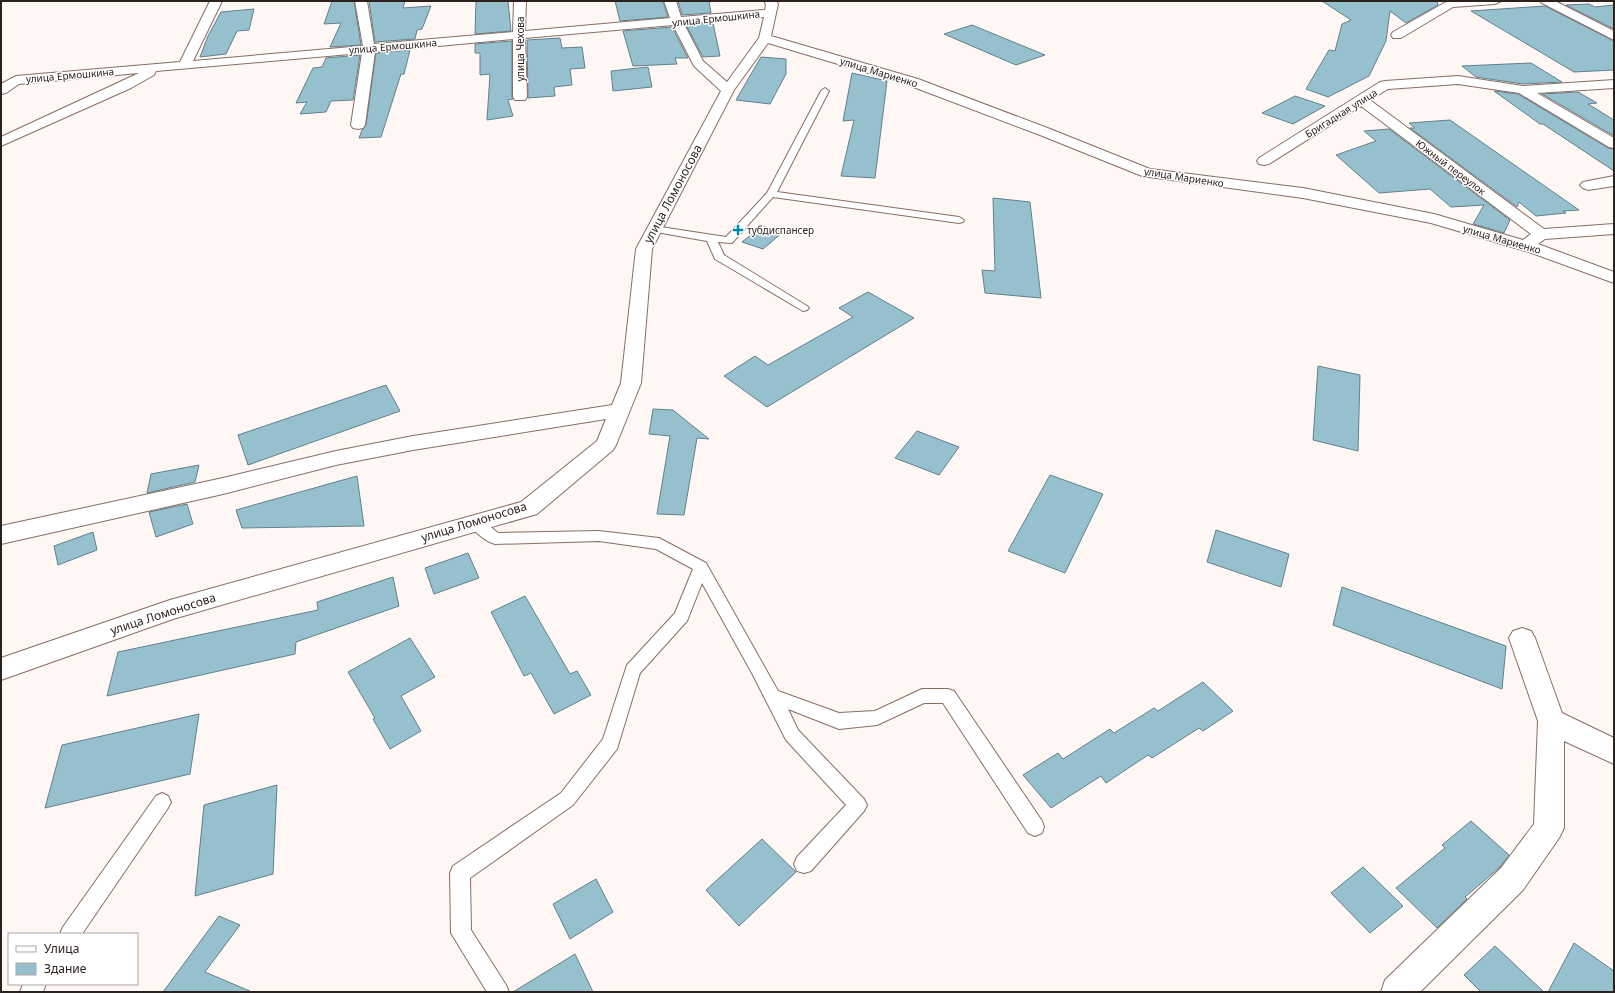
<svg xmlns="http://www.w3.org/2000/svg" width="1615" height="993" viewBox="0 0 1615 993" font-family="'Noto Sans',sans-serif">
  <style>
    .building { fill: #97c0cf; stroke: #5f818c }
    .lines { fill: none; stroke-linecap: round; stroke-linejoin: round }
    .lane-casing { stroke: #8a6d61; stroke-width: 2 }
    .street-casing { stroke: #8a6d61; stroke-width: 2 }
    .lane { fill: #fff; fill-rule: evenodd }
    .street { fill: #fff; fill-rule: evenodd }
    .poi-dot { fill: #0089a9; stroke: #fff; stroke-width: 1.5 }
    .labels { text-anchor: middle; stroke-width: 3; stroke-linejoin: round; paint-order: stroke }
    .far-street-label { font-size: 10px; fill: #2d211c; stroke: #fff }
    .far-poi-label { font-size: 10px; fill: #2d211c; stroke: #fff; text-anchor: start }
    .street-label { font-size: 12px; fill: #2d211c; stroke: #fff }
  </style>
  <rect width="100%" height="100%" fill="#fef7f4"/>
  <path class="building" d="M332,1H354L361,45L330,47L341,23L324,24Z
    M369,1H405L403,8L431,6L422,29L417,30L415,39L375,42Z
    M476,1H508L511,31L475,34Z
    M615,1H663L668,17L620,21Z
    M678,1H709L711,13L682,15Z
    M1322,1H1437L1438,5L1406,23L1390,11L1386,41L1369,76L1328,97L1306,89L1329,50L1335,51L1342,24L1351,20Z
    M1589,4L1595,7L1614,5V29L1566,5Z
    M1545,6L1614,41V70L1574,72L1471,11Z
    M254,9L249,30L237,31L226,54L200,57L208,36L221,12Z
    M713,23L720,56L703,57L686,25Z
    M972,25L1045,55L1016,65L944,34Z
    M672,27L688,58H675L677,64L633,66L623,31Z
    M560,38L562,48L582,47L585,68L570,69L572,85L554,87L555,96L528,98L527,40Z
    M512,41V97L513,99L508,100L513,116L487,120L490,74L480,75V53H475V44Z
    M410,50L404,74H401L381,137L359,138L362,130L366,125L376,53Z
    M360,55L353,100L331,101L326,112L300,114L307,102L296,103L313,68L322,67L326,58Z
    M761,57L786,59V74L770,104L736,100Z
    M1531,63L1562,82L1523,84L1476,77L1462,66Z
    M648,67L652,87L613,91L611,71Z
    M852,73L887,81L875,178L841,176L854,120L843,121Z
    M1494,91L1518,94L1608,148L1614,149V171L1543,124H1540Z
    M1578,92L1597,103L1588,104L1614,120V136L1542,94Z
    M1295,96L1325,106L1293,124L1262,113Z
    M1450,120L1579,210L1563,211L1566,213L1536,216L1519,202L1517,207L1410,128H1415L1409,123Z
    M1389,129L1510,220L1504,233L1473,224L1484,205L1451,207L1430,189L1379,193L1336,155L1376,141L1364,131Z
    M993,198L1030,202L1041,298L985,293L982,270L995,271Z
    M762,226L783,232L763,249L742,242Z
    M868,292L914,318L767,407L724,376L755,356L768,365L853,317L839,308Z
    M1318,366L1360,375L1358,451L1313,440Z
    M386,385L400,411L248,465L238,435Z
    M653,409L673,410L709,439L697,438L684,515L657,514L670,436L649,434Z
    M917,431L959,447L939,475L895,458Z
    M199,465L195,482L147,493L151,474Z
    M1050,475L1103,494L1065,573L1008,551Z
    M357,476L364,526L242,528L236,510Z
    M187,504L193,524L156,537L149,512Z
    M1216,530L1289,554L1281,587L1207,562Z
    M93,532L97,550L58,565L54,546Z
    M468,553L479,578L434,594L425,568Z
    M393,577L399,606L296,642L295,654L107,696L118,652L318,610L317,602Z
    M1342,587L1506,646L1502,689L1333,625Z
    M525,596L570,674L577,671L591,695L554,714L531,673L524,676L491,612Z
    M410,638L435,677L401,696L421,731L390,749L373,719L375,718L348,672Z
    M1203,682L1233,711L1203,731L1199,728L1152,758L1148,755L1106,783L1101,776L1051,808L1023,775L1058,753L1063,759L1110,729L1114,733L1154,708L1158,711Z
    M199,714L190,774L45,808L62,745Z
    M277,785L273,874L195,896L204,805Z
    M1471,821L1509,855L1500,867L1465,897L1467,899L1437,928L1396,888L1445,848L1442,845Z
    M762,839L796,872L739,926L706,890Z
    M1363,867L1403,906L1370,933L1331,893Z
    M596,879L613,912L570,939L553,904Z
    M219,916L240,925L205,972L252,992H163Z
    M1574,943L1614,971V992H1548Z
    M1495,946L1544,992H1481L1464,975Z
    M575,954L593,992H513Z"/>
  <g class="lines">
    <defs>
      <path id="lane" d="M825,88L829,91L777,192L959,217L964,220L963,222L959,223L773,197L732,243L718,242L724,255L807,306L809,308L807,310L803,311L715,259L707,241L650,231L649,229L654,226L726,237L767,193L821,91Z
        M476,518L481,519L498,533L599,531L659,538L706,563L778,691L839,713L875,711L922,689H948L954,691L1042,821L1044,827L1042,833L1035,836L1028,833L943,703H924L877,725L839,729L788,709L798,730L864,799L867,805L864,811L811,871L804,873L797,871L794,864L797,857L846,805L786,740L753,675L702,583L687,621L640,673L617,749L573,805L470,878L471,930L506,985L509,992H487L451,933L450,873L453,866L561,793L603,739L627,665L675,613L693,569L656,549L599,541L495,544C486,542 473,531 469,523L471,519Z
        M162,793L168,796L171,802L168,808L82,934H60L63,927L156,796Z
        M23,984H46L43,992H20Z"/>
      <path id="street" d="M210,1H222L193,61L363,46L355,1H367L374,44L513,32L514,1H526L525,31L670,18L664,1H676L681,17L765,10L766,4L764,1H776L778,4L771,36L918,79L1050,129L1150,169L1303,188L1434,214L1523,240L1531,234L1361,106L1269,164L1264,165L1259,164L1257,161L1259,158L1380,82L1385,81L1458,76L1523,86L1614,80V88L1537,93L1614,138V148L1609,147L1519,93L1458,84L1388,89L1370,100L1544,229L1614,224V234L1545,239L1538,244L1614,272V283L1529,252L1431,223L1303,198L1142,176L1040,135L908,85L768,43L734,90L652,249L641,383L616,445L613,450L537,514L173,619L1,680V658L170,600L521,502L597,441L606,419L413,450L336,465L223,494L1,544V526L223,478L336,451L413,436L612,405L621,383L636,249L721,91L694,66L673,25L525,38L527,97L525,100H515L513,97V39L375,52L365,125L363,128L358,129L353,128L351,125L362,53L156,71L154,75L131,88L1,146V137L139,73L19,84L6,93L1,94V84L16,76L180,62ZM764,17L759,38L727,82L703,61L684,24Z
        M1501,1L1495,4L1453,7L1401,38H1393L1391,35L1393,32L1446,2Z
        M1540,1H1555L1614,31V40L1542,3Z
        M1614,176V186L1588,190L1583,188L1580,185L1583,182Z
        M1522,628L1531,631L1535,638L1562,713L1614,738V764L1564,741V828L1559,838L1523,890L1420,992H1381L1385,980L1501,868L1534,824L1538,721L1509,638L1513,631Z"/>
    </defs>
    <use href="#lane" class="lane-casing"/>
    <use href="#street" class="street-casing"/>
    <use href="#lane" class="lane"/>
    <use href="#street" class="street"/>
  </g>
  <path class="poi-dot" d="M736 224h4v4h4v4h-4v4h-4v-4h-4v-4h4z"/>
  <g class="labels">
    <g class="far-street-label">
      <text transform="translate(716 18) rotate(-6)" y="4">улица Ермошкина</text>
      <text transform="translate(393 46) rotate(-5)" y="4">улица Ермошкина</text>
      <text transform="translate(520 49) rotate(-90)" y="4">улица Чехова</text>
      <text transform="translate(879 72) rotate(17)" y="4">улица Мариенко</text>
      <text transform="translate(70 75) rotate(-5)" y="4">улица Ермошкина</text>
      <text transform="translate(1341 113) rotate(-32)" y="4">Бригадная улица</text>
      <text transform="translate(1451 167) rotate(37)" y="4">Южный переулок</text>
      <text transform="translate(1184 177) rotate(9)" y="4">улица Мариенко</text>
      <text transform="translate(1502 239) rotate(16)" y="4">улица Мариенко</text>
    </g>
    <g class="far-poi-label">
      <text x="747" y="234">тубдиспансер</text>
    </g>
    <g class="street-label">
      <text transform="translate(673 194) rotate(-62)" y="4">улица Ломоносова</text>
      <text transform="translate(474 522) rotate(-17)" y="4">улица Ломоносова</text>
      <text transform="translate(163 614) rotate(-18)" y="4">улица Ломоносова</text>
    </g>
  </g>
  <rect width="1615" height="993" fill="none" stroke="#2d211c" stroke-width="4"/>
  <rect x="8" y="933" width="130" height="52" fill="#ffffff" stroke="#aba6a4"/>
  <rect x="16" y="946" width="20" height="6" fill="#ffffff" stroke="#aba6a4"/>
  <text x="44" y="953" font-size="12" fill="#2d211c">Улица</text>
  <rect x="16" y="963" width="20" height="12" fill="#97c0cf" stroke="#aba6a4"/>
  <text x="44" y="973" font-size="12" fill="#2d211c">Здание</text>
</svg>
